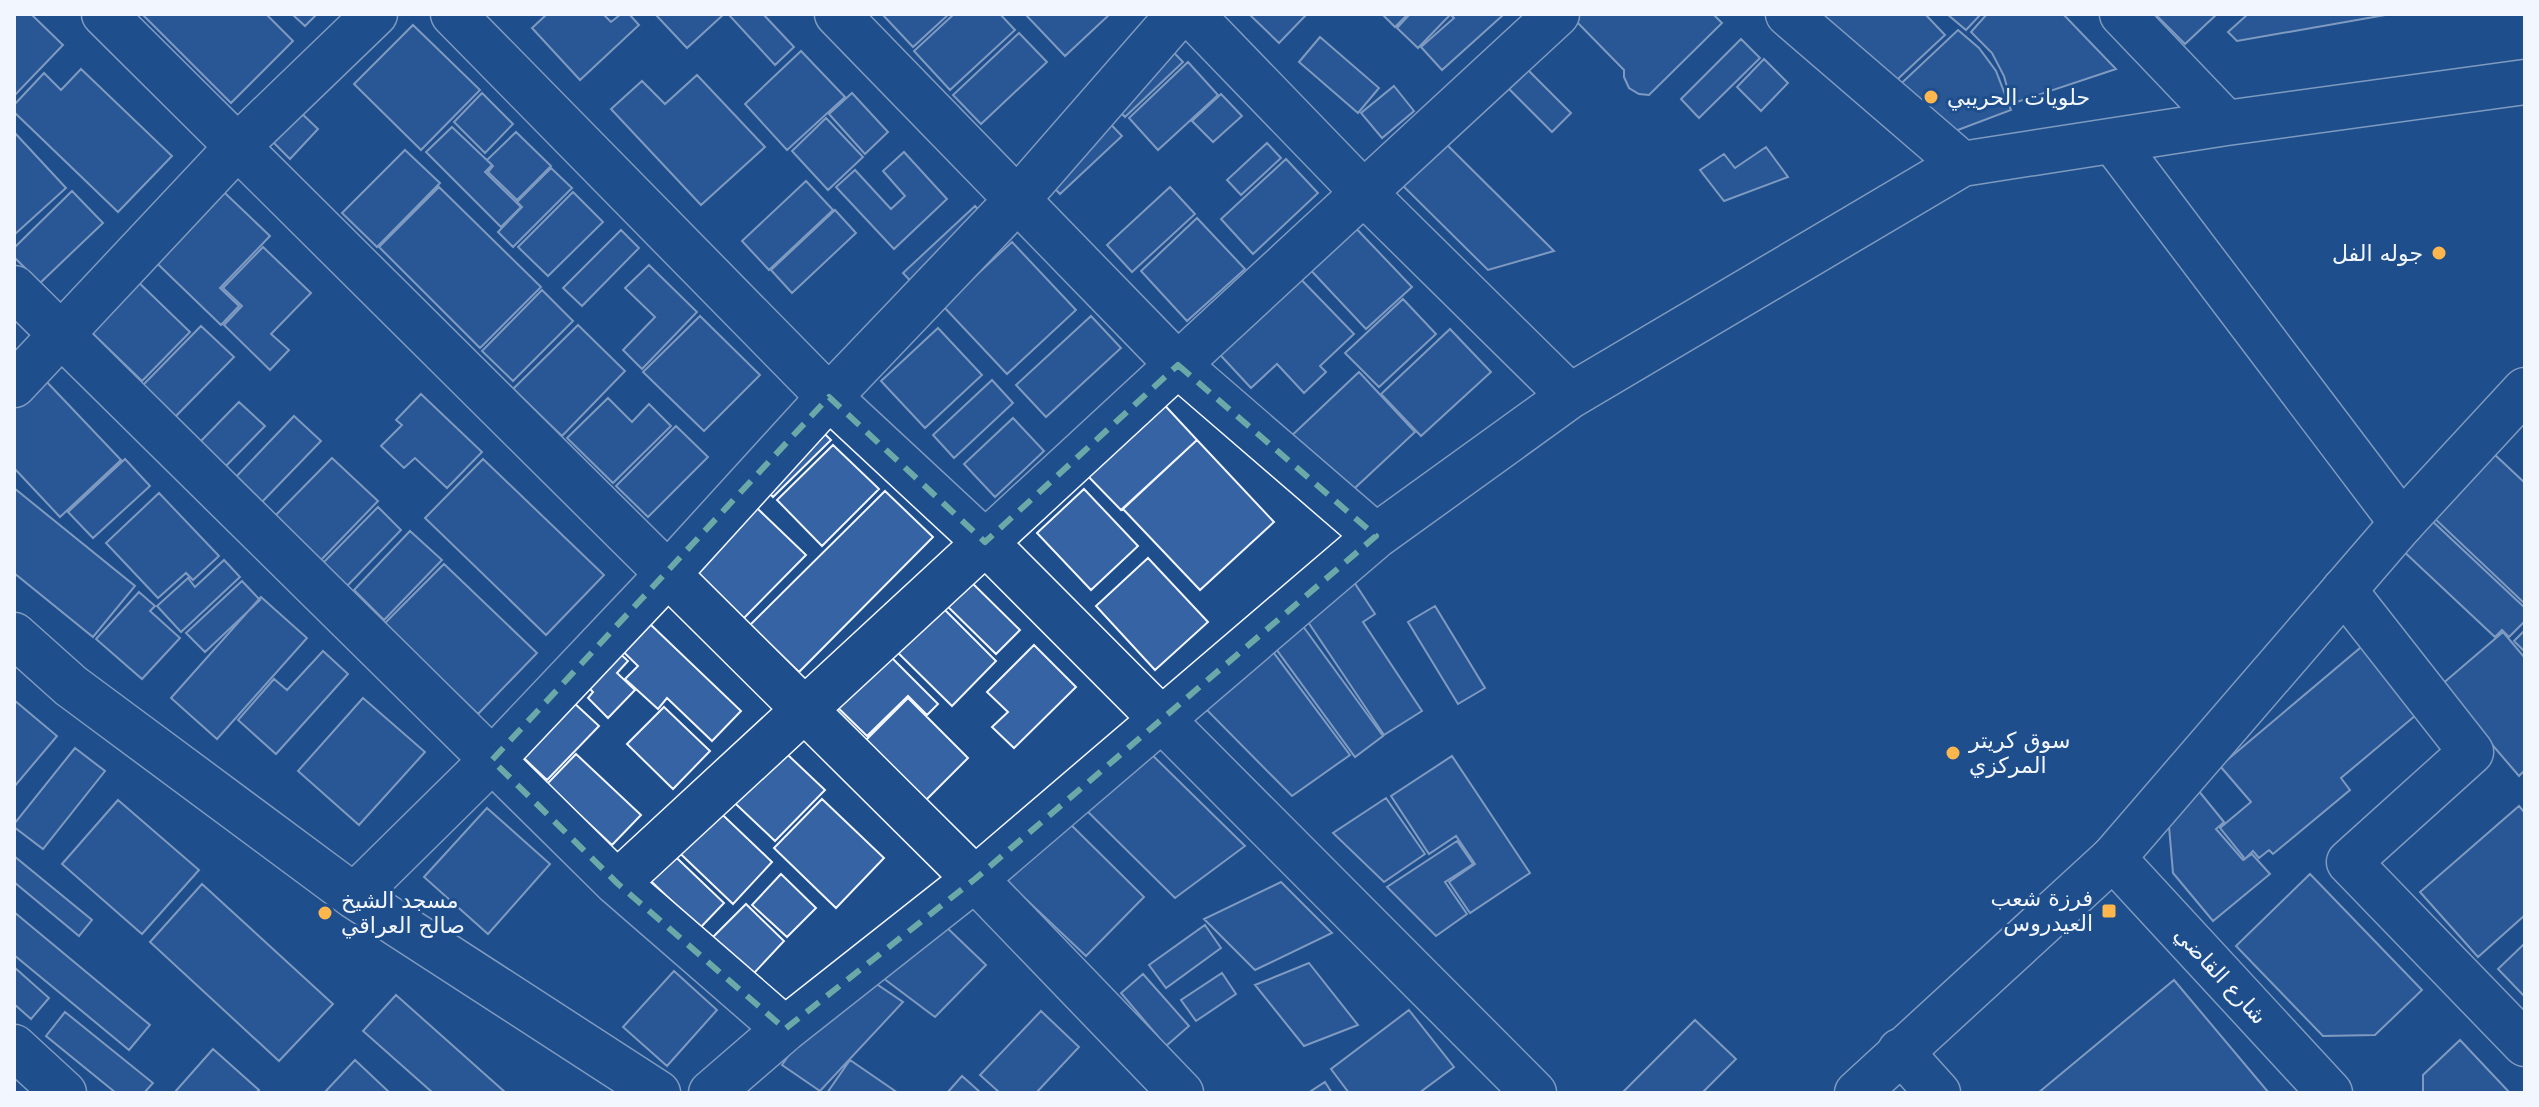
<svg xmlns="http://www.w3.org/2000/svg" width="2539" height="1107" viewBox="0 0 2539 1107" font-family="'DejaVu Sans',Cairo,sans-serif">
  <style>
    .building { fill: #3563a3; stroke: #f2f6ff; stroke-width: 2 }
    .lines { fill: none; stroke-linecap: round; stroke-linejoin: round }
    .street-casing { stroke: #f2f6ff; stroke-width: 47 }
    .secondary-casing { stroke: #f2f6ff; stroke-width: 47 }
    .street { stroke: #1f4e8c; stroke-width: 44 }
    .secondary { stroke: #1f4e8c; stroke-width: 44 }
    .marked { fill: none; stroke: #6aa9a8; stroke-width: 6; stroke-dasharray: 16 10; stroke-linejoin: round }
    .poi-dot { fill: #ffb74d; stroke: #1f4e8c; stroke-width: 3 }
    .labels { text-anchor: middle; stroke-width: 6; stroke-linejoin: round; paint-order: stroke }
    .poi-label { font-size: 22px; fill: #f2f6ff; stroke: #1f4e8c; text-anchor: start }
    .street-label { font-size: 22px; fill: #f2f6ff; stroke: #1f4e8c }
  </style>
  <rect width="100%" height="100%" fill="#1f4e8c"/>
  <path class="building" d="M14,14H31L63,45L14,96Z
    M266,14L293,41L231,103L143,15Z
    M292,14H317L305,26Z
    M547,14H603L611,22L621,14H629L639,25L580,80L532,28Z
    M655,14H724L687,48Z
    M763,14L794,47L775,65L729,15Z
    M882,14H949L913,47Z
    M954,14H1000L1015,30L950,90L914,51Z
    M1025,14H1110L1065,56Z
    M1249,14H1307L1279,43Z
    M1382,14H1408L1395,27Z
    M1410,14H1447L1449,16L1418,48L1397,28Z
    M1450,14H1500L1502,16L1442,70L1421,47L1454,18Z
    M1575,14H1713L1722,23L1649,95L1639,94L1629,88L1624,77V70L1572,17Z
    M1813,14H1925L1945,35L1886,90Z
    M1947,14H1981L1966,30Z
    M1987,14H2063L2116,69L2017,102L2010,98L2004,76L1992,53L1971,32Z
    M2155,14H2217L2185,44Z
    M2248,14H2391L2237,41L2228,32Z
    M413,25L480,90L421,150L354,84Z
    M1958,30L1979,48L1996,71L2011,110L1934,139L1891,93Z
    M1019,33L1047,62L981,124L953,95Z
    M1156,34L1183,62L1125,117L1098,88Z
    M1320,37L1379,88L1358,113L1299,62Z
    M1741,39L1760,58L1699,118L1681,99Z
    M801,51L845,97L787,150L745,104Z
    M1764,59L1788,83L1761,111L1737,87Z
    M1188,62L1218,95L1158,150L1129,118Z
    M1521,63L1571,113L1552,132L1502,82Z
    M81,69L172,156L118,212L14,112V105L44,73L61,90Z
    M697,75L765,147L701,205L611,109L642,81L665,104Z
    M1394,86L1414,111L1382,138L1361,113Z
    M482,93L513,124L485,153L454,122Z
    M852,93L888,132L865,154L829,114Z
    M1221,94L1242,116L1213,142L1192,121Z
    M1094,107L1122,136L1060,194L1032,164Z
    M296,108L318,129L290,159L267,136Z
    M826,118L863,157L828,190L792,151Z
    M1426,124L1554,251L1488,270L1383,166Z
    M452,127L492,165L485,172L521,207L501,227L426,152Z
    M14,132L66,188L14,235Z
    M516,132L551,166L517,200L488,172L493,166L487,160Z
    M1267,143L1281,158L1241,195L1227,180Z
    M1766,147L1788,177L1724,201L1700,170L1724,154L1735,168Z
    M405,150L440,183L377,247L342,213Z
    M904,152L947,199L894,249L836,187L855,170L891,209L905,196L883,171Z
    M1286,159L1318,193L1253,254L1221,219Z
    M551,168L572,188L513,247L498,232L522,207L517,202Z
    M206,175L270,236L220,288L239,306L221,325L138,245Z
    M806,181L833,210L769,270L742,241Z
    M439,187L541,287L480,348L379,247Z
    M1170,187L1195,214L1132,272L1107,245Z
    M72,191L103,223L40,283L14,257V248Z
    M573,192L603,222L548,276L518,247Z
    M975,206L1004,239L933,305L903,273Z
    M835,210L856,233L792,293L771,270Z
    M1197,218L1245,269L1187,321L1141,271Z
    M1350,222L1412,287L1366,329L1305,264Z
    M621,230L639,248L582,306L563,288Z
    M1012,242L1076,310L1007,374L943,306Z
    M263,247L311,293L271,334L289,350L270,370L224,325L242,306L223,288Z
    M649,265L697,312L642,369L623,350L655,317L625,288Z
    M1292,270L1354,334L1320,366L1326,372L1304,393L1277,364L1251,388L1211,345Z
    M132,276L190,332L142,381L84,325Z
    M542,290L573,321L513,381L482,351Z
    M1403,299L1436,334L1379,387L1345,353Z
    M700,316L760,375L704,431L643,372Z
    M1091,316L1121,348L1046,417L1016,385Z
    M578,325L625,371L562,436L513,389Z
    M201,326L234,357L175,417L143,385Z
    M938,328L982,375L925,428L881,381Z
    M1450,329L1491,372L1421,436L1381,394Z
    M1359,372L1415,432L1342,500L1287,440Z
    M44,379L121,460L60,517L14,468V407Z
    M992,380L1013,403L954,458L933,435Z
    M421,394L482,452L447,488L415,458L404,468L381,446L402,425L396,420Z
    M1157,397L1197,440L1121,510L1080,468Z
    M608,398L632,422L649,404L671,426L613,483L567,438Z
    M239,402L265,426L221,471L196,446Z
    M802,412L831,440L773,497L745,469Z
    M294,416L321,441L260,504L234,479Z
    M1013,418L1044,451L995,497L964,464Z
    M676,426L708,457L648,517L616,486Z
    M1197,440L1274,522L1200,590L1123,509Z
    M833,445L879,489L822,546L777,500Z
    M2493,453L2525,483V604L2432,516Z
    M332,458L378,501L321,560L296,537L268,523Z
    M125,459L150,486L93,538L68,512Z
    M483,459L604,575L546,635L425,518Z
    M734,486L806,555L742,620L671,550Z
    M14,488L135,586L93,637L14,573Z
    M1084,489L1138,546L1091,590L1037,533Z
    M885,491L933,537L799,672L750,625Z
    M159,493L219,556L193,580L186,573L158,598L106,543Z
    M378,507L401,530L347,586L323,563Z
    M2429,518L2525,608V621L2509,637L2502,630L2495,637L2400,548Z
    M410,531L442,560L384,620L354,590Z
    M1148,558L1208,622L1155,670L1096,606Z
    M224,560L240,577L181,632L157,606L188,578L195,587Z
    M444,564L537,653L478,714L384,624Z
    M961,572L1020,630L996,654L937,596Z
    M1350,576L1375,614L1363,622L1422,711L1384,735L1300,610Z
    M242,581L260,600L205,652L186,633Z
    M139,592L155,606L150,611L180,638L142,679L96,639Z
    M261,597L307,638L217,739L171,698Z
    M932,597L996,661L952,706L887,642Z
    M628,603L741,711L712,741L667,698L658,709L625,679L638,666L601,630Z
    M1435,606L1485,688L1458,704L1408,622Z
    M1297,618L1383,736L1355,757L1268,638Z
    M2525,630V652L2514,641Z
    M2503,632L2525,658V770L2519,776L2441,685Z
    M603,638L628,661L617,673L635,690L608,718L588,698L593,692L571,670Z
    M1265,641L1350,755L1292,796L1191,694Z
    M2366,643L2422,710L2341,778L2350,790L2273,854L2269,850L2259,858L2253,851L2245,859L2220,828L2251,802L2220,766Z
    M1034,645L1076,687L1014,748L992,727L1008,712L987,692Z
    M881,647L938,704L927,715L908,696L867,736L829,699Z
    M323,651L348,674L276,754L238,720L274,679L287,690Z
    M559,689L599,726L547,780L507,742Z
    M363,698L425,752L359,825L298,771Z
    M908,698L968,758L919,807L858,748Z
    M14,700L57,736L14,787Z
    M664,707L710,751L673,789L627,744Z
    M771,739L825,790L775,841L721,790Z
    M1141,744L1245,846L1175,898L1080,804Z
    M75,748L105,771L43,849L14,827V824Z
    M576,754L641,815L612,845L547,784Z
    M1452,756L1530,873L1470,913L1449,882L1475,864L1456,836L1429,854L1391,796Z
    M2198,790L2224,822L2216,829L2243,860L2252,854L2270,874L2213,921L2173,873L2168,815Z
    M1386,798L1425,854L1384,882L1333,833Z
    M706,799L772,862L733,904L666,840Z
    M822,799L884,858L836,908L774,848Z
    M118,800L199,870L142,934L62,864Z
    M2519,806L2525,813V915L2478,957L2420,892Z
    M487,808L550,864L488,934L424,877Z
    M1054,808L1144,897L1086,956L980,856Z
    M657,839L724,903L700,928L633,864Z
    M1457,841L1473,864L1445,882L1467,914L1436,936L1387,887Z
    M14,856L92,920L79,936L14,882Z
    M781,874L816,908L787,937L752,905Z
    M2310,874L2422,990L2375,1035L2323,1036L2236,946Z
    M1281,882L1332,933L1255,970L1204,919Z
    M202,884L333,1004L279,1061L150,942Z
    M918,900L986,965L935,1017L859,960Z
    M746,904L784,941L741,987L701,949Z
    M14,912L150,1025L129,1050L14,955Z
    M1205,925L1221,948L1166,988L1149,965Z
    M2525,943V997L2498,969Z
    M1309,963L1358,1025L1304,1046L1255,985Z
    M850,966L903,1002L820,1091L782,1065Z
    M14,967L49,998L31,1019L14,1004Z
    M674,971L717,1010L667,1066L623,1027Z
    M1222,973L1236,994L1196,1021L1181,1000Z
    M1143,974L1189,1026L1166,1046L1121,993Z
    M2174,980L2269,1093H2038Z
    M396,995L506,1093H433L363,1031Z
    M1409,1010L1454,1067L1419,1093H1349L1331,1069Z
    M1041,1011L1079,1047L1036,1093H1000L980,1075Z
    M65,1012L153,1083L144,1093H116L46,1036Z
    M1695,1020L1736,1059L1702,1093H1622Z
    M2460,1040L2510,1093H2423V1075Z
    M213,1049L259,1090L256,1093H174Z
    M355,1060L390,1093H324Z
    M850,1060L898,1093H827Z
    M962,1076L981,1093H947Z
    M1325,1082L1332,1093H1308Z"/>
  <g class="lines">
    <defs>
      <path id="street" d="M104,14L975,879L1181,1093
        M453,14L829,397L985,542L1534,1093
        M837,14L1178,365L1376,536
        M1191,14L1363,192L1570,396
        M1788,14L1962,164
        M2122,14L2226,123
        M2113,141L2402,523
        M14,288L617,883L785,1029
        M14,385L239,145L375,14
        M2344,590L2471,752L2349,862L2525,1044
        M14,635L71,686L354,896L658,1093
        M2113,858L2330,1093
        M617,883L1557,14
        M354,896L492,760L667,575L829,397L1016,201L1179,14
        M14,1047L64,1093
        M1900,1051L1938,1093
        M711,1093L785,1029L975,879L1376,536L1570,396L1962,164L2226,123L2525,82"/>
      <path id="secondary" d="M1857,1093L2113,858L2402,523L2525,390"/>
    </defs>
    <use href="#street" class="street-casing"/>
    <use href="#secondary" class="secondary-casing"/>
    <use href="#street" class="street"/>
    <use href="#secondary" class="secondary"/>
  </g>
  <path d="M0 0H2539V1107H0ZM1178,365L1376,536L975,879L785,1029L617,883L492,760L829,397L985,542Z" fill="#1f4e8c" fill-opacity=".55" fill-rule="evenodd"/>
  <path class="marked" d="M1178,365L1376,536L975,879L785,1029L617,883L492,760L829,397L985,542Z"/>
  <g class="poi-dot">
    <circle cx="1931" cy="97" r="8"/>
    <circle cx="2439" cy="253" r="8"/>
    <circle cx="1953" cy="753" r="8"/>
    <rect x="2101" y="903" width="16" height="16" rx="4"/>
    <circle cx="325" cy="913" r="8"/>
  </g>
  <g class="labels">
    <g class="poi-label">
      <text x="1947" y="105">حلويات الحريبي</text>
      <text x="2423" y="261" text-anchor="end">جوله الفل</text>
      <text x="1969" y="748">سوق كريتر<tspan x="1969" dy="25">المركزي</tspan></text>
      <text x="2093" y="906" text-anchor="end">فرزة شعب<tspan x="2093" dy="25">العيدروس</tspan></text>
      <text x="341" y="908">مسجد الشيخ<tspan x="341" dy="25">صالح العراقي</tspan></text>
    </g>
    <g class="street-label">
      <text transform="translate(2221 975) rotate(47)" y="8">شارع القاضي</text>
    </g>
  </g>
  <rect width="2539" height="1107" fill="none" stroke="#f2f6ff" stroke-width="32"/>
</svg>
